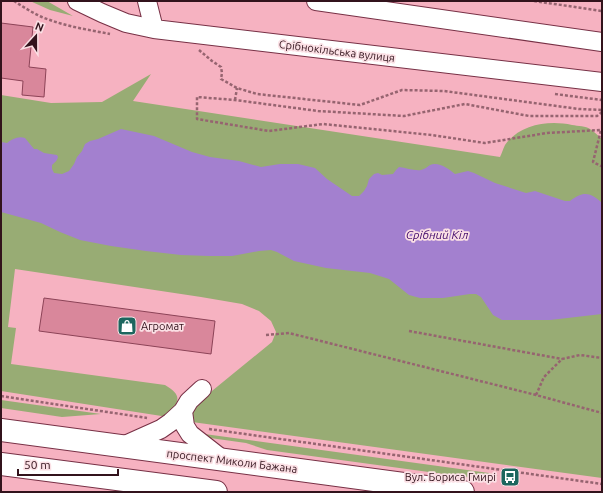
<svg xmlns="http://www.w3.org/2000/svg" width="603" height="493" viewBox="0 0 603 493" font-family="Ubuntu,sans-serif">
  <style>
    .green { fill: #98ac74 }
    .water { fill: #a380cf }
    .building { fill: #d9879b; stroke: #8c4357 }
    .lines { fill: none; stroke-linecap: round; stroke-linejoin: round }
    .minor-casing { stroke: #773045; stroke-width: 20 }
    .highway-casing { stroke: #773045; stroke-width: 24 }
    .path { stroke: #966470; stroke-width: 2.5; stroke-dasharray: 3 2; stroke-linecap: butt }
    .minor { stroke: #fff; stroke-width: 18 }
    .highway { stroke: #fff; stroke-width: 22 }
    .labels { text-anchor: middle; stroke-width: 3.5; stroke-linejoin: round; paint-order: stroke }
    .street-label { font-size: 11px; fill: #32131c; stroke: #fbe0e5 }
    .poi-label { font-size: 11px; fill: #32131c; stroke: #fbe0e5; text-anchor: start }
    .water-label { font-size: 12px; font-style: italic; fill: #430b6c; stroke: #fbe0e5 }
  </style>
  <rect width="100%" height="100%" fill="#f6b2c1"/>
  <path class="green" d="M30,1H47L73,16L50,10Z
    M151,74L133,101L500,157C502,153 503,149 505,145C520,124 549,120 572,125C578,126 586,126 590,129C595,132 598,136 602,139V478L192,422L191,415L196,404L272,342L276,332L271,321L259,311L242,304L201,297L15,269L8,327L16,328L11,364L165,385C184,396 178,402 168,417L1,391V95L51,103L102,102Z
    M1,400L101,414L62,417L1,408Z
    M197,433L489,473L498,476L473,478L267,450L246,443L203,437Z"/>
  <path class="water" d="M121,129L154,136L192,152L210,157L239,161L261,167L280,164H298L315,168L327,179L352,196H359L364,191L367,186L369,179L374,174L378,173L382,175L393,174L396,170L399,167C406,168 415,171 421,170C425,169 427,167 430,165C438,161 449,169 455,174L468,171L474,173L495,183L526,193L535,191L565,201H570C583,191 590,192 602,203V314L550,320H502L493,315L481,297L476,294H470L443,298H420L409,295L389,279L370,273L326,268L294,261L277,252L271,250L259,251L232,256H209L181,255L146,251L111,246L80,240L60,232L41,223L1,212V142L7,143C12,139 18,136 25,138L34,149H37L44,153L57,155L58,157C57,161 55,162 52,165V169L54,173L62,174L69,171L74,164L77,157L82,151L85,144L90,141L98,139Z"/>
  <path class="building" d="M1,23L33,27L29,67L46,69L44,97L22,95L23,81L1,78Z
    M44,298L215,321L211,354L39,331Z"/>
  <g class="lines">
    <defs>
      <path id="minor" d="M77,1L102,13L126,23L154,29L602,82
        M147,1L154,29
        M316,1L602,42
        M183,411L185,426L190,434L222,459
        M123,446L161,429L171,422L183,411L189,401L202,389"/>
      <path id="highway" d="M1,430L463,492
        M1,464L216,492"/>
    </defs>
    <use href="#minor" class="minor-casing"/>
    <use href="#highway" class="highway-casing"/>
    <path class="path" d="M14,1C25,8 37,16 50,20C69,27 90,30 110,34
      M534,1L602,11
      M199,50L212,61L221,67L222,73L221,79L237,88L257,94L360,105L402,90L444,91L579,109L602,110
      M555,94L602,100
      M235,100L237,88
      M602,112L597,116H529L465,104L404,116L318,111L235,100L197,97V119L269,131L323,124L432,135L485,143L547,133L601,130L593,162L601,166H602
      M409,331L562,359
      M266,335L289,333L536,395L602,413
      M536,395L544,377L562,359L580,355L602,358
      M1,396L147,418
      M209,429L602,484"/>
    <use href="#minor" class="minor"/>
    <use href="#highway" class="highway"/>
  </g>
  <defs>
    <symbol id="shop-square" viewBox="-11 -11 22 22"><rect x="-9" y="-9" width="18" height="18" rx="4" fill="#1c665e" stroke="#fbe0e5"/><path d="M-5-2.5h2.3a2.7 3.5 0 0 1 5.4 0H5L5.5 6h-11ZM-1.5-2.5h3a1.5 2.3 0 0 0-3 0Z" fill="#fff"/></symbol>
    <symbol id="bus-square" viewBox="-11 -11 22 22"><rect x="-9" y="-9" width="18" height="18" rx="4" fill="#1c665e" stroke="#fbe0e5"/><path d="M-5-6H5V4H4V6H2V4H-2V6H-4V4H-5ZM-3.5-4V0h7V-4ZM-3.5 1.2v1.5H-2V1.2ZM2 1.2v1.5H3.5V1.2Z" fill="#fff"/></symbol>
  </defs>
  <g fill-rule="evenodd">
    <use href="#shop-square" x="116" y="315" width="22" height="22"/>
    <use href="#bus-square" x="499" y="466" width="22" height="22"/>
  </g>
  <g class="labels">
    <g class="street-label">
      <text transform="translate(337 51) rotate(7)" y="4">Срібнокільська вулиця</text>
      <text transform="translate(232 461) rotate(7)" y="4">проспект Миколи Бажана</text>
    </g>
    <g class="poi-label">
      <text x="141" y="330">Агромат</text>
      <text x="496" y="481" text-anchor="end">Вул. Бориса Гмирі</text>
    </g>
    <g class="water-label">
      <text x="437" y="239">Срібний Кіл</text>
    </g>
  </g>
  <rect width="603" height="493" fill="none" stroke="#32131c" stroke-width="4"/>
  <g transform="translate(36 36) rotate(21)" stroke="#fbe0e5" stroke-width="3" paint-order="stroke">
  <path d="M0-3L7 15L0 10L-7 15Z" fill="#32131c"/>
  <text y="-6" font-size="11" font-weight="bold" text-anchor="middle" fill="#32131c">N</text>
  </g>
  <path d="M18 469v6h100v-6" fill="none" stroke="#32131c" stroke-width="2"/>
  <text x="24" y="469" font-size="12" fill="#32131c" stroke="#fbe0e5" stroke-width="3" paint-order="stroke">50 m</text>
</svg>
